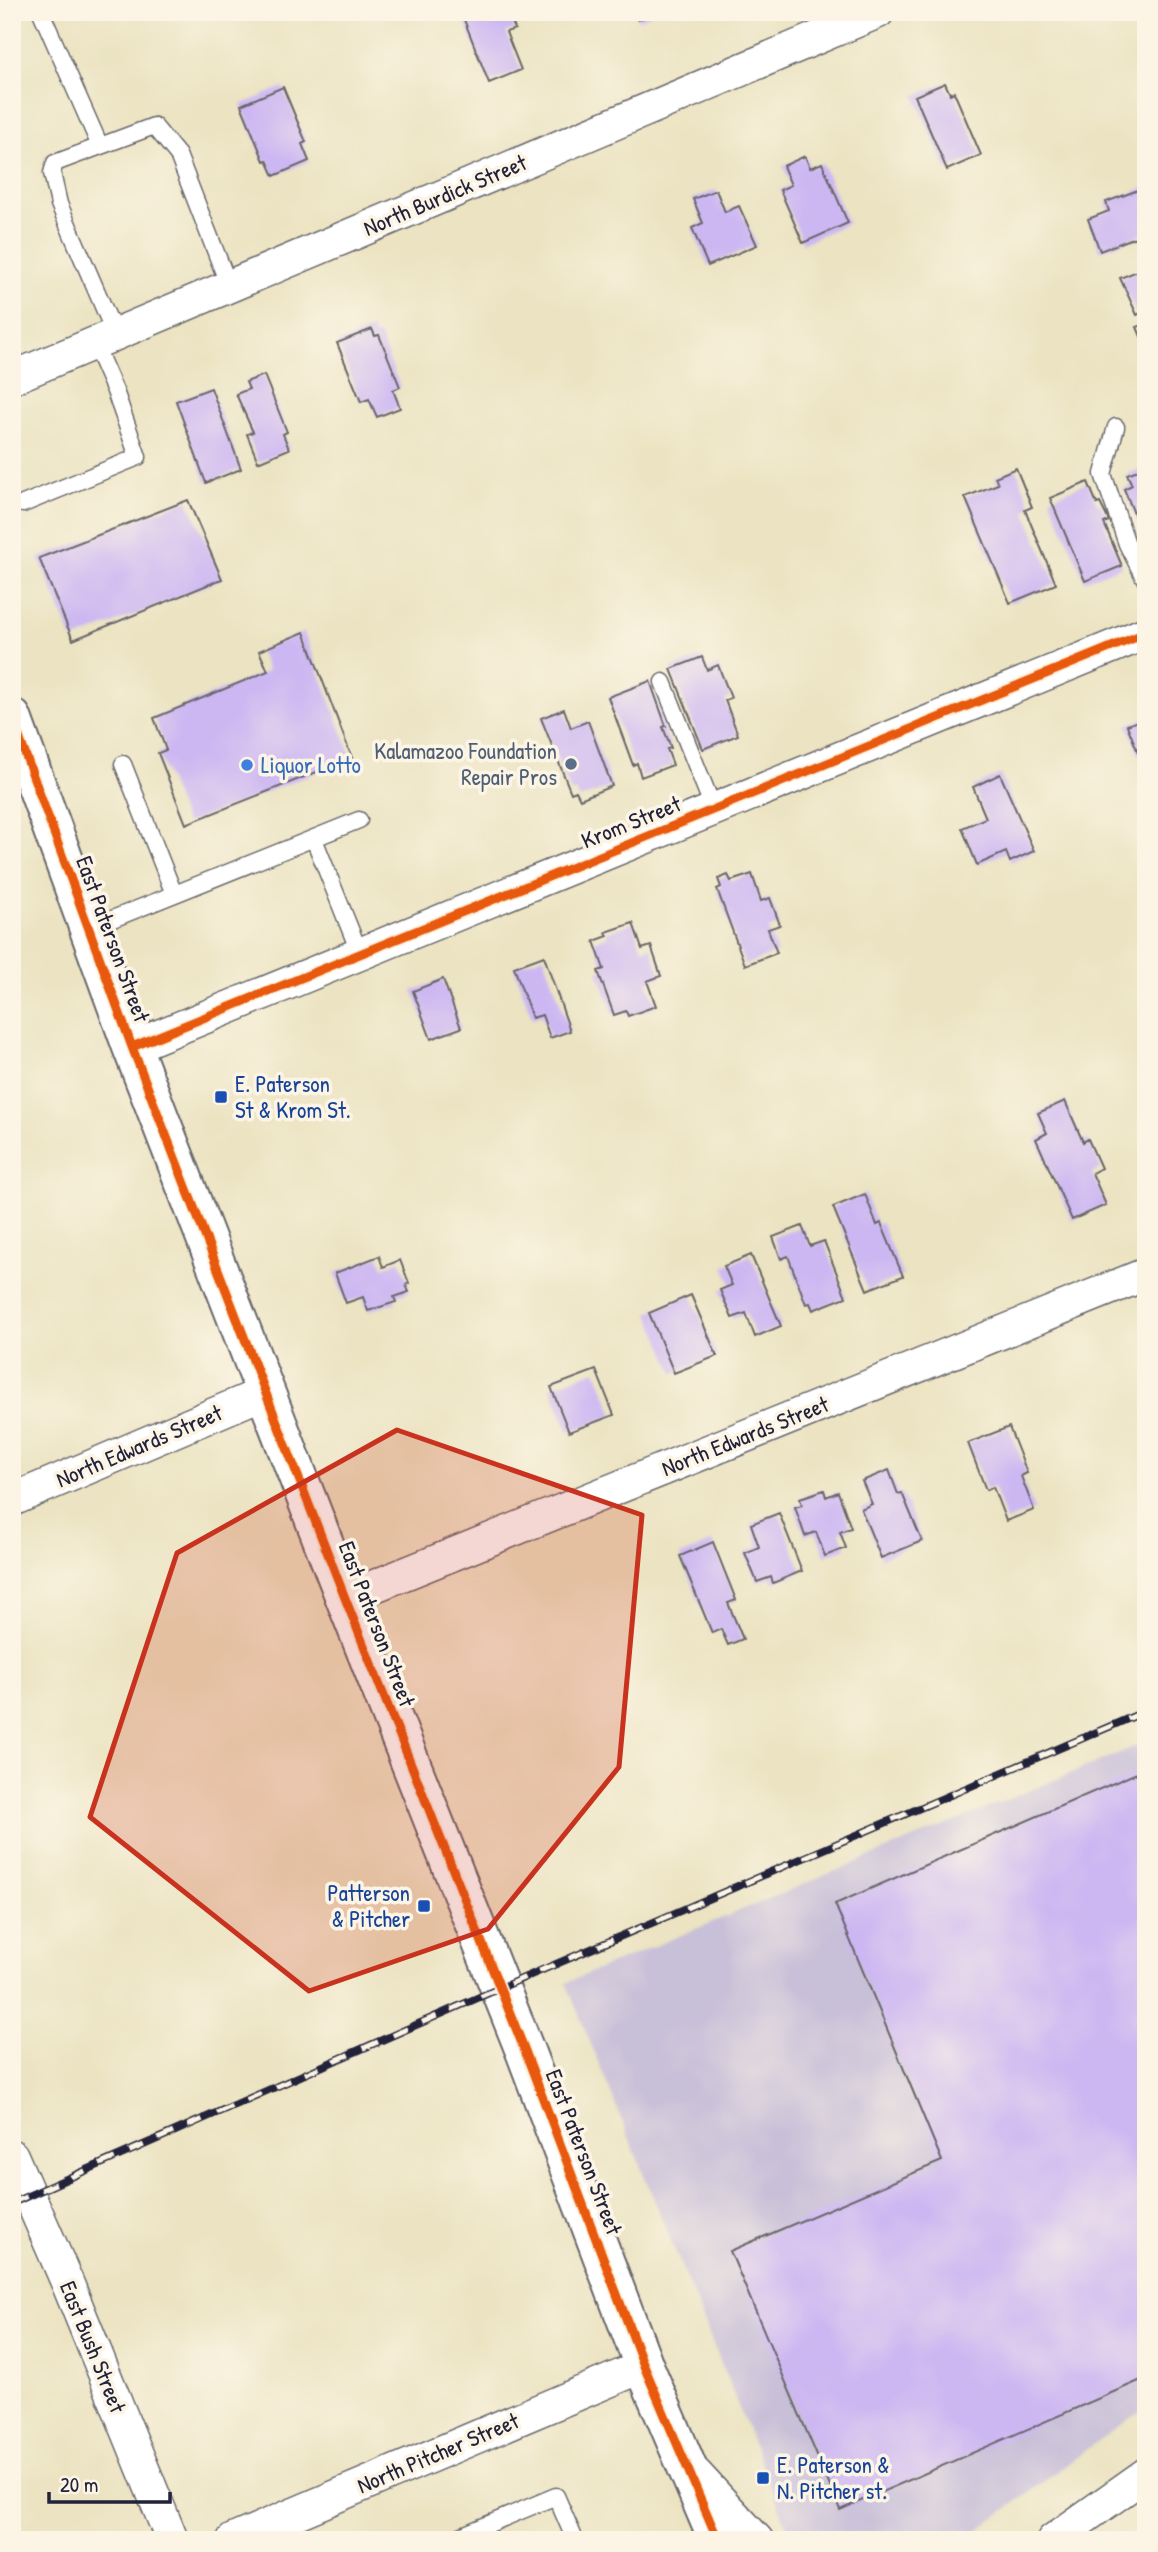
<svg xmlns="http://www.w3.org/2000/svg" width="1158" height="2552" viewBox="0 0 1158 2552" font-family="'Patrick Hand',sans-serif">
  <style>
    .industrial { fill: #c8bfd8 }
    .building { fill: #cdb7f2 }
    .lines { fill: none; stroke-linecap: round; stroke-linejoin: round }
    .service-casing { stroke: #68666a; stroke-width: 19 }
    .minor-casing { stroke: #68666a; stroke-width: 35 }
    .tertiary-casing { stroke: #68666a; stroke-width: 42 }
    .service { stroke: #fff; stroke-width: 16 }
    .minor { stroke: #fff; stroke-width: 32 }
    .tertiary { stroke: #fff; stroke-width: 38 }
    .rail-casing { stroke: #22223b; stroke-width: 8 }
    .rail { stroke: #fcf5e5; stroke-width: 5; stroke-dasharray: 16; stroke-linecap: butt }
    .cycleway-casing { stroke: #fcf5e5; stroke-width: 13 }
    .cycleway { stroke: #e8590c; stroke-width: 9 }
    .marked { fill: #c8321e; fill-opacity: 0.2; stroke: #c8321e; stroke-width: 5; stroke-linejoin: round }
    .service-dot { fill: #5c6f8a; stroke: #fcf5e5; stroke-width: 2.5 }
    .shop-dot { fill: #3f7fe0; stroke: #fcf5e5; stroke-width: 2.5 }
    .transit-dot { fill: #1a4fb4; stroke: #fcf5e5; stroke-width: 2.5 }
    .labels { text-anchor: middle; stroke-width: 7; stroke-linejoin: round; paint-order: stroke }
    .street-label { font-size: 23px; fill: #22223b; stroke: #fcf5e5 }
    .service-label { font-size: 23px; fill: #4e5e75; stroke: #fcf5e5; text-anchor: end }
    .shop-label { font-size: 23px; fill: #366cbe; stroke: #fcf5e5; text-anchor: start }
    .transit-label { font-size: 23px; fill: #164399; stroke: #fcf5e5; text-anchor: start }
  </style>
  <rect width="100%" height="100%" fill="#fcf5e5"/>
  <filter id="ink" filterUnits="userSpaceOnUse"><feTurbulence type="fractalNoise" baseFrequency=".0143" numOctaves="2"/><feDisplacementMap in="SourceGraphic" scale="14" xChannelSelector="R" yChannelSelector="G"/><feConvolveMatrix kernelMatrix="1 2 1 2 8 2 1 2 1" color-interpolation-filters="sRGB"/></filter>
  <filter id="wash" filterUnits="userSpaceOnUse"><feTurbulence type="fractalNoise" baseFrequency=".00686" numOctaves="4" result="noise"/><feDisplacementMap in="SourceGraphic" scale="28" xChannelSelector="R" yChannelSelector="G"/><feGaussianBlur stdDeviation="1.57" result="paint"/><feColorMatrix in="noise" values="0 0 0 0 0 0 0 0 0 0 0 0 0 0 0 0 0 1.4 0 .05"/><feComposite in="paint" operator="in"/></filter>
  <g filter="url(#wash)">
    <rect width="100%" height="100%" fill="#ebe3c1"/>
    <path class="industrial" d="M1146,1742V2409L1132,2416L965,2540H803L791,2536L566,1983Z"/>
    <g id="blocks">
      <path class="building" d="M461,12H508L515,29L506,32L521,70L489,83Z
        M634,12H655L638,20Z
        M945,83L950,94L954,92L981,155L947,170L915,96Z
        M283,87L306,142L302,144L309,161L274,176L267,160L264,161L241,105Z
        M805,156L810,168L822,163L848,223L803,243L780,190L791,185L783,166Z
        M1146,187V233L1100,251L1088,219L1109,211L1106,202Z
        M716,190L725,212L739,206L757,245L708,266L692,228L703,223L693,199Z
        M1146,261V311L1137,315L1120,278L1140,270L1138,264Z
        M1146,324V348L1137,327Z
        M372,329L375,336L379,335L400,387L393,390L400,408L377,417L369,399L361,402L337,343Z
        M264,375L287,432L283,434L289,449L258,462L247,434L253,432L236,394L249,389L246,382Z
        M211,388L241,469L206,483L176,401Z
        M1146,467V543L1124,489L1132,485L1127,474Z
        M1016,468L1032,507L1025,510L1056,584L1010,603L965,497L998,484L995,477Z
        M1088,482L1097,504L1100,503L1109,521L1104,523L1122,566L1085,581L1050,498Z
        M188,500L222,579L73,640L39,558Z
        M304,632L352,758L186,824L158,753L166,750L154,718L268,671L259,651Z
        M702,657L707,670L718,665L731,698L725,700L738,735L703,749L671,669Z
        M650,681L666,726L663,727L671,748L667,749L673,765L641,777L637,763L633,765L608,697Z
        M564,709L571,728L588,721L612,786L580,799L576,791L571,793L541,718Z
        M1146,718V772L1127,725Z
        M1000,774L1034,851L1010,862L1006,852L977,865L962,828L986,818L973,787Z
        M752,874L761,901L770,898L780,925L768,929L777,953L745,965L717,889L721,887L718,879L728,875L731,881Z
        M633,923L642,949L651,946L661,976L647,981L656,1006L628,1016L626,1011L614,1015L598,971L604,969L594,941L608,936L606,932Z
        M544,956L570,1031L550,1038L542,1015L532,1018L514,967Z
        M443,979L461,1028L431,1039L413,991Z
        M1065,1101L1083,1142L1088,1139L1101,1168L1092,1173L1106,1205L1072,1220L1036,1139L1047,1133L1038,1113Z
        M865,1194L877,1225L881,1223L903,1276L867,1290L833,1207Z
        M802,1226L810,1246L824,1241L846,1297L813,1310L810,1303L806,1304L788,1256L781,1259L773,1237Z
        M751,1255L781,1326L755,1337L746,1313L732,1318L720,1290L732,1285L724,1266Z
        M379,1256L383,1267L400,1260L409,1283L406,1285L409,1292L394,1297L396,1302L368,1311L363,1297L346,1303L335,1273Z
        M691,1295L717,1356L674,1373L649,1313Z
        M596,1370L614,1415L569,1432L551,1387Z
        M1009,1427L1027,1473L1021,1476L1034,1510L1006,1521L993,1487L986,1490L968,1443Z
        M889,1470L898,1494L902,1493L922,1541L881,1558L861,1509L872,1504L862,1481Z
        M824,1490L826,1497L838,1492L851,1528L840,1532L846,1548L825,1556L816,1532L805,1536L795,1507L802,1505L800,1498Z
        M779,1513L802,1571L773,1583L771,1577L757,1582L745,1553L759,1547L751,1524Z
        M713,1542L736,1600L728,1603L743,1639L728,1645L721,1629L712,1633L680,1556Z
        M1146,1769V2378L840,2510L730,2251L942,2161L835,1904Z"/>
    </g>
  </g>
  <g filter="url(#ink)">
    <use href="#blocks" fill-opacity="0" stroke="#68666a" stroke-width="2"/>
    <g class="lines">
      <defs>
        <path id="service" d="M41,12L100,146
          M115,334L59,204L52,173L55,163L154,126L178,155L229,286
          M1116,427L1103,474L1127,544L1146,581
          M23,504L138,457L115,391L94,343
          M663,682L714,810
          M123,764L174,894
          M314,839L360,954
          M90,928L359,820
          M451,2540L556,2496L575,2540"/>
        <path id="minor" d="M12,378L878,12
          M132,1047L1146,633
          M12,1500L266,1392
          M345,1598L1146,1274
          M12,2156L67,2282L172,2540
          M696,2474L757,2540
          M233,2540L644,2366
          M1053,2540L1146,2474"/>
        <path id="tertiary" d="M12,718L132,1047L345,1598L525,2051L644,2366L718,2540"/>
      </defs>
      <use href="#service" class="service-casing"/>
      <use href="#minor" class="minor-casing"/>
      <use href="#tertiary" class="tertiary-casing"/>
      <use href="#service" class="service"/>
      <use href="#minor" class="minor"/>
      <use href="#tertiary" class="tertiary"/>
      <defs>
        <path id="rail" d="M12,2203L500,1988L1146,1711"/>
      </defs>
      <use href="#rail" class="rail-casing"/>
      <use href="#rail" class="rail"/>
      <defs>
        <path id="cycleway" d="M12,718L132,1047L345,1598L525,2051L644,2366L718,2540
          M132,1047L1146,633"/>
      </defs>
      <use href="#cycleway" class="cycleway-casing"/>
      <use href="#cycleway" class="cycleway"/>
    </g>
  </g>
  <path class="marked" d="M397,1430L642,1515L619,1767L488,1929L309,1991L90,1817L177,1553Z"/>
  <circle class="service-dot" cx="571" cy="764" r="7"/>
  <circle class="shop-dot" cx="247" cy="765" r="7"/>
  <g class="transit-dot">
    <rect x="214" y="1090" width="14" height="14" rx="3.5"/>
    <rect x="417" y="1899" width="14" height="14" rx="3.5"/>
    <rect x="756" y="2471" width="14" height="14" rx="3.5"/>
  </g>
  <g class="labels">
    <g class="street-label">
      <text transform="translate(445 195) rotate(-23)" y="8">North Burdick Street</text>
      <text transform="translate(631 822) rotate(-22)" y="8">Krom Street</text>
      <text transform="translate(113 939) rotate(70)" y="8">East Paterson Street</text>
      <text transform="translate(745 1436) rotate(-22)" y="8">North Edwards Street</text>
      <text transform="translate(139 1446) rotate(-23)" y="8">North Edwards Street</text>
      <text transform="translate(377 1624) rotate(69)" y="8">East Paterson Street</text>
      <text transform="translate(584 2152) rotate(69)" y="8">East Paterson Street</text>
      <text transform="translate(93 2347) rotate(68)" y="8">East Bush Street</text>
      <text transform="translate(438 2453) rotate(-23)" y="8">North Pitcher Street</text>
    </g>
    <g class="service-label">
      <text x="557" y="759">Kalamazoo Foundation<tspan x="557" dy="26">Repair Pros</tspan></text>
    </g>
    <g class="shop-label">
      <text x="261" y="773">Liquor Lotto</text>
    </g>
    <g class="transit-label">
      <text x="235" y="1092">E. Paterson<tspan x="235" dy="26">St &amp; Krom St.</tspan></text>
      <text x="410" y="1901" text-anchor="end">Patterson<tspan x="410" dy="26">&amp; Pitcher</tspan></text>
      <text x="777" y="2473">E. Paterson &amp;<tspan x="777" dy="26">N. Pitcher st.</tspan></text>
    </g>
  </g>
  <rect width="1158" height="2552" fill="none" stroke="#fcf5e5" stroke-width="42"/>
  <path d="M49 2492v10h121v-10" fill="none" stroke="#22223b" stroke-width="3.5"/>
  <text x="60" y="2492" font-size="21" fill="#22223b" stroke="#fcf5e5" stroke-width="5" paint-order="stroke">20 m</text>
</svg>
